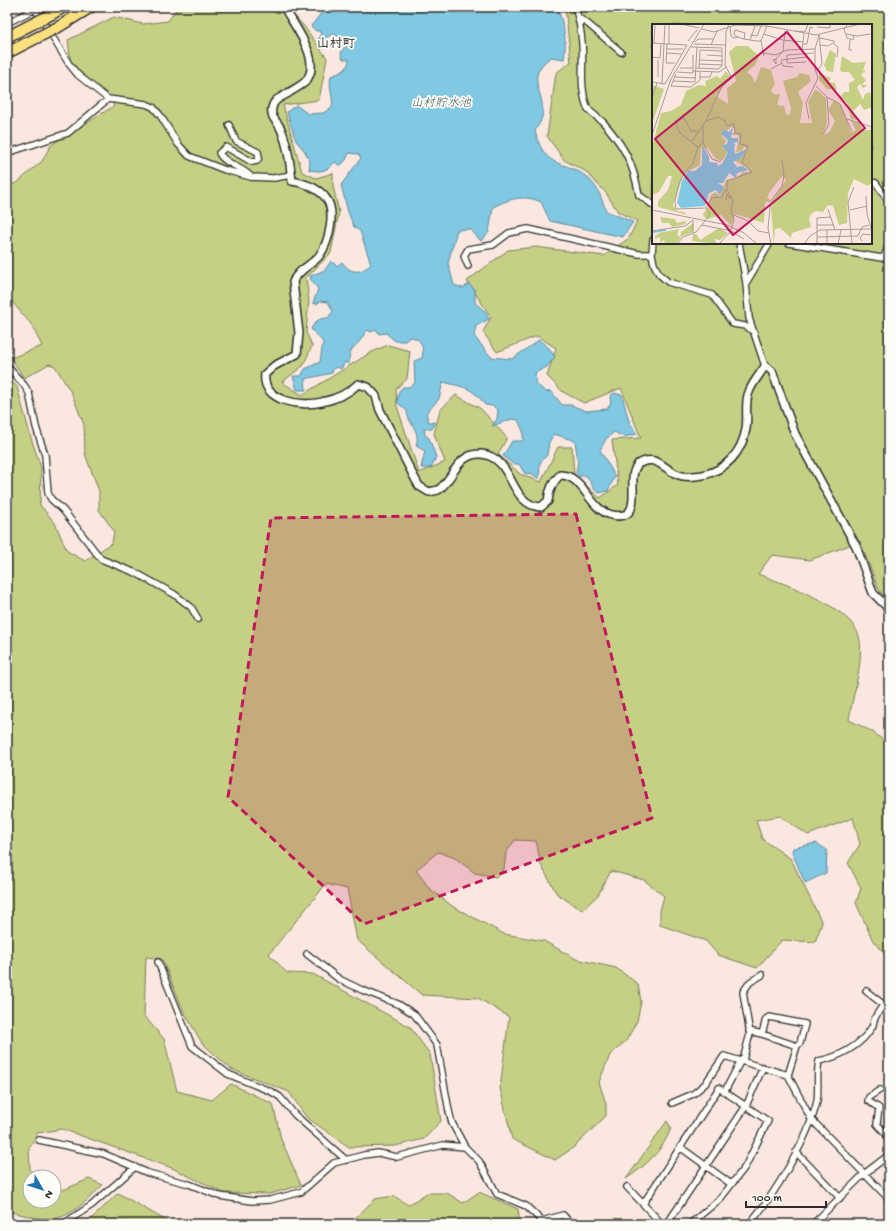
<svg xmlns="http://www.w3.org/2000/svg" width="896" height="1231" viewBox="0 0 896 1231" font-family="'Gochi Hand','Klee One',sans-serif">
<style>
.green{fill:#c5d084;stroke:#787e58;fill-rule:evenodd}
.water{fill:#81c8e2;stroke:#5f8999}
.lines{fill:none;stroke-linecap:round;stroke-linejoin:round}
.minor-casing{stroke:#2b2b2b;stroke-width:8}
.tertiary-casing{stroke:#2b2b2b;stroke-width:10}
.motorway-casing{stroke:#2b2b2b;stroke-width:13}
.minor{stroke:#fdfcf7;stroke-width:5.5}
.tertiary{stroke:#fdfcf7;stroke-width:7}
.motorway{stroke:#fbe080;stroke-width:10}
.motorway-bridge-casing{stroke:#2b2b2b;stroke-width:13;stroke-linecap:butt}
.motorway-bridge{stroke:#fbe080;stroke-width:10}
.marked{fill:#c2185b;fill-opacity:0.2;stroke:#c2185b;stroke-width:3;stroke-dasharray:8 5;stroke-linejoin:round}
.labels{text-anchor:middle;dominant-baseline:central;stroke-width:3.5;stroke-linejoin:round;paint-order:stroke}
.water-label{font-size:12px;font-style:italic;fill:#455a62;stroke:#fdfcf7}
.quarter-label{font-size:13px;font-weight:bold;fill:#2b2b2b;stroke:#fdfcf7}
.inset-river{fill:none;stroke:#81c8e2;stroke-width:2}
.inset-road{fill:none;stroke:#a79c98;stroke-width:1}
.view{fill:#c2185b;fill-opacity:0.15;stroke:#c2185b;stroke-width:2}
.inset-edge{fill:none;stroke:#2b2b2b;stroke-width:2}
</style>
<rect width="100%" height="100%" fill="#fae8e0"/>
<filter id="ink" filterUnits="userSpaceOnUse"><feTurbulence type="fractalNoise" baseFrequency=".025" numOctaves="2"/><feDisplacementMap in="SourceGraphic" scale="8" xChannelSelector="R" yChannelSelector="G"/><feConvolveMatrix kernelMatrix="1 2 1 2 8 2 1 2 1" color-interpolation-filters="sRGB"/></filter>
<g filter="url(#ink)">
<path class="green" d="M178 7H286L303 25 327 58 319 100 283 105 302 172 316 178 333 173V186L339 212 331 253 306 278 309 301 306 332 312 346 303 366 282 382 302 395 370 353 388 345 410 351 407 379 396 389 397 406 419 473 445 462 434 434 440 410 456 395 481 409 507 438 498 454 520 474 541 482 558 447H572L574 475 600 498 618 485 612 440 641 438 621 388 584 403 563 392 547 376 556 348 537 336 497 352 483 332 491 317 467 281 508 250 536 247 604 256 629 238 637 221 618 212 606 193 585 171 564 160 547 136 556 73 571 62 565 7H889V606L878 588 860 541 810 560 772 555 758 574C785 584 850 606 859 636 865 659 852 697 849 720L873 732 889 745V958L873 941 856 903 861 888 848 863 860 844 853 818 808 835 780 816 756 820 762 839 791 859 822 923 815 942 782 940 757 968 718 955 706 941 660 925V911L664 896 644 880 611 871 598 895 582 910 557 894 541 865 536 841 515 840 506 853 504 869 496 877 475 873 455 858 438 852 416 870 429 888 452 906 504 934 544 941 576 959 616 968 638 984 641 1002 637 1021 626 1041 610 1055 599 1082 606 1104V1116L573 1148 555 1160 512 1139 500 1088 509 1017 478 998 422 995 357 940 347 889 326 884 269 954 287 973 313 974 410 1027 430 1054 441 1121 424 1139 395 1146 349 1147 306 1117 289 1092 231 1069 202 1043 184 1012 162 959 146 957 144 1016 164 1039 177 1091 212 1100 231 1084 273 1104 281 1139 301 1185 270 1194 224 1193 172 1168 62 1129 37 1133 29 1149 30 1170 41 1177H30V1201H54V1185L63 1190 89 1179 103 1185C88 1199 69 1221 46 1219 33 1218 20 1214 7 1211V375L17 387 31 438 41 468 40 505 55 523 67 551 85 561 112 543 114 531 99 510V491L85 454 84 425 72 394 55 366 49 364 24 378 11 358 42 346 31 324 7 296V187L18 182 42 161 51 145 114 106 108 96 71 64 68 40 114 17 143 24 168 21ZM653 25H871V243H653Z
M667 1121 671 1128C663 1151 645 1166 626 1179Z
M479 1192 518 1209 520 1224H349L375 1199 394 1196 408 1205 427 1193H447L463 1203Z
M118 1193 172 1224H127L125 1222 86 1224Z"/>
<path class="water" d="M321 7H557C564 25 567 40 564 59L551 57C522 78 547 92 542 117 541 122 537 127 535 131 546 174 566 157 590 180 599 189 602 200 606 211L633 222 623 237 550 221 541 202C524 194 509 199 493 207L489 232 481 241 470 229 457 230 448 263 454 285 463 288 469 284 475 290V303L486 312 489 319 476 326 474 336 491 357 512 359 539 340 549 348 555 357 547 367 535 373 536 384 546 392 551 391 562 405H571L586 411 607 409 611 403 610 397 614 393 622 395 629 421 637 434 624 437 614 432 606 439 600 450 615 476 608 491 599 493 594 489 587 476H579L576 473 578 461 575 441 554 434 549 442 547 455 540 463 539 479 531 473 525 474 519 464H513L503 456 512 441H523V431L518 420 512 419 492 426 497 419 498 410 493 406 485 405C473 387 463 387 443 382L439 399 426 413 429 422H435L432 429H424L425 435 429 438 436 457 431 468H421L425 451 416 446C421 429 408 425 407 411L397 402 399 391 403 387H410L415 383 414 361 422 358C424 348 422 338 410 337L405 341H395L386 333 379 334 377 330 370 332 368 330C364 333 365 334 362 338 354 350 349 346 349 364L345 362 341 369 337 367 333 369 332 373 305 379 306 390H297L293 376H301L305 369 320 362 323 342 311 329C315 321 319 318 328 318L333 311 328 302 320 301 317 304 313 303 318 289 311 280 310 276 325 270 331 261 337 266 342 262C350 274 361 274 371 264L360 231 354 227 348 212 341 185 361 158 358 154 349 153 346 160 340 166 335 162C326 172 321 172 309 170L310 161 304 150 296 141 287 112 296 105 308 114 323 113 332 108C334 97 328 87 331 76 341 72 348 71 349 59H343L342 57 341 52 347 44 345 39 333 34 319 41 318 39 321 36 320 31H316L311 26 323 11Z
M816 843 827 850 826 873 805 883 792 852 793 848Z"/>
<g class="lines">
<g class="minor-casing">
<path id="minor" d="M34 7 69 64 78 75 108 99 146 104 153 107 160 115 178 144 189 156 225 170 251 177 274 178 291 175
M575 7C579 19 581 31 582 43 584 65 579 86 587 107 590 113 598 117 603 122 624 146 633 162 639 195L653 205
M579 18 588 24 621 52
M7 23 35 9 36 7
M229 125 236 141 258 152 259 157 257 161 252 162 226 147 219 153C224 164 243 167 251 177
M7 153 68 133 108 99
M871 182 876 183 889 202
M739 243 746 283 749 318 765 366
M789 243 882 258 885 255 889 244
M652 254 654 264 659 274 668 282 712 295 733 324 745 326 754 332
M468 266 464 256 468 249 493 245 509 233 528 229 639 254H652L653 240
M746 283 770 243
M7 366 24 385 29 393 36 427 45 455 48 493 51 499 63 510 101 559 136 573 174 594 191 607 198 619
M307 954 339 979 362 990 398 1004 414 1014 437 1045 449 1111 452 1123 465 1147 479 1161 497 1194 526 1206 542 1221
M158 962 192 1046 228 1074 272 1092 280 1097 295 1115 346 1160
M866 991 889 1009
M749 1031 762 1034
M743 1060 750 1034 743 992 750 982 762 975
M788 1075 797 1046 762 1034 766 1019 769 1017 805 1024 800 1043 797 1046
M880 1090 869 1097 868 1101 879 1108 877 1124 889 1137
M725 1091 741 1060
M672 1103 693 1094 705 1084 724 1056 788 1075 811 1119 889 1199
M39 1140 104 1154 148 1173 189 1184 219 1196 252 1201 270 1200 301 1192 334 1163 364 1155 378 1153 397 1157 443 1145 465 1147
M680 1147 731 1184
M796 1152 840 1198
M627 1187 662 1224
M643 1204 719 1088 768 1121 745 1167 720 1199 690 1224
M63 1224 92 1205 135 1167
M540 1224 542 1221 563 1215 571 1224
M667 1224 746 1106 763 1067
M749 1224C774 1196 809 1138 817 1101 819 1087 816 1074 819 1061 839 1057 861 1046 872 1027 874 1024 873 1021 875 1018 877 1013 881 1009 883 1005
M813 1224 864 1174 889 1155"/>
</g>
<g class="tertiary-casing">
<path id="tertiary" d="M284 7C294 26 324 62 305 82 301 86 292 90 287 94 280 98 274 99 272 108 270 118 278 122 281 129 288 146 290 163 292 181 303 183 317 187 325 197 337 210 329 243 319 256 312 265 297 270 293 282L299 333 297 354 274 366 265 374C261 402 303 407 322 402 336 399 348 394 358 384L368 387 376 396 380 410 413 475 419 486 429 492C432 491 436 491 438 490 453 481 456 453 481 454 515 457 508 505 541 507L548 501C549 491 552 482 560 475 585 475 588 510 612 515 639 521 632 494 633 478 633 473 635 468 638 464 658 453 663 470 679 475 687 478 695 476 703 475 726 470 742 452 746 429 748 418 745 406 748 395 751 384 759 376 765 366L772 371 795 434 856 546 873 593 886 606 889 613"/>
</g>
<g class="motorway-casing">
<path id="motorway" d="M52 14 64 7
M60 26 91 7"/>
</g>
<use href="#minor" class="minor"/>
<use href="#tertiary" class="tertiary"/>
<use href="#motorway" class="motorway"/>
<g class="motorway-bridge-casing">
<path id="motorway-bridge" d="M7 37 52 14
M7 53 60 26"/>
</g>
<use href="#motorway-bridge" class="motorway-bridge"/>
</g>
</g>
<path class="marked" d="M576 514 652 818 364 924 228 797 271 518Z"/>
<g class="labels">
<g class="water-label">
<text x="441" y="104">山村貯水池</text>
</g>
<g class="quarter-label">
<text x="336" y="44">山村町</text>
</g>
</g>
<g transform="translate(652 24)">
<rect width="220" height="220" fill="#fae8e0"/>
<path d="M84 22H96L107 32 103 41 95 48 100 52 103 59 109 43 119 46 123 60 119 66 121 70H128L125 81 132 82 134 90 138 91 139 84 131 57 145 53 148 49 157 51 159 57 146 68 151 79 148 99H160L156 78 163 66 166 67 174 74 175 99 171 112 178 107 183 97 176 86 182 76 190 83 199 109 204 106 199 97 208 100 211 106H220L219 159 216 162 202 155 196 169 195 199 187 201 181 182 176 181 171 188 164 187 159 190 157 194 159 203 140 209 139 214 128 204 123 205 122 220 119 184 121 176 134 156 130 152 117 169 115 174 119 176 118 179 115 177 113 180 112 199 83 190 79 201 69 191 56 195 52 193 51 190 56 183 59 171 64 168 68 172 74 156 84 154 91 148H97V145L83 137 90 133 95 125 92 123 90 127 84 128 87 114 86 111H79L82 108V104L79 103 75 107 72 105 69 111 74 117 70 124 76 127 70 137 64 135 56 124H49L48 141 32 150 21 181 25 187 32 188 35 191 6 183V177L16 166 20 152H16L7 168 0 171V123L9 89 19 87 29 81 34 67 47 61 54 62 53 57 65 52 68 55 74 47 79 54 64 72 76 80 75 64 84 57 77 28ZM178 26 184 30 181 48 175 47 172 41ZM190 32 201 39 214 38 211 46 214 48 210 49V52L214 56 210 61H216L211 64 208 60 205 63 211 76 213 70 218 68 220 83 212 86 208 80 201 87 205 96 199 95 196 80 188 73 192 68H197V59L203 56 197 48H190L188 46ZM167 49 179 54 177 58 183 59 185 66 175 65 167 56ZM0 61 12 65 1 97H0ZM8 193 23 195 25 199 33 197 34 200 20 203 17 199H10ZM40 200H42L41 208 30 212 24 220H13L12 216 8 219V213L3 215V212L7 209 27 205 25 211 28 213 29 208ZM67 204 76 209 68 216 62 215 65 220 40 217 41 210H44L48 216Z" fill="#c5d084"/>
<path d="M81 103 79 114H86V118L81 119 84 121 82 122 83 130 95 125 89 134 81 138 85 143 90 142 97 146 85 149 84 154 77 149 71 159H66L72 163 68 171 64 166 57 169 53 182 29 184 25 179 30 157 36 147H43L50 141V124H52L57 133V138L65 139 66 142 70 140 76 128 71 124V121L75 120 76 116 69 110 72 105 77 108Z" fill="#81c8e2"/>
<path class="inset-river" d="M1 208 14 206"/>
<path class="inset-road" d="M29 0 47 4M195 1 192 5 195 14 201 16 202 11M78 2 79 12 82 14 86 13M165 3 178 4V0M50 5 62 8 83 1 115 2 164 11 208 0M144 7 153 8 156 0M112 10 130 16 151 18M194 10 205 12 218 10M98 11 105 12 109 2M168 14 182 17V20L186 23 185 33M92 15 93 9 83 6 82 11 86 13 92 15 104 17H109M98 16 103 2M198 16 197 26H200M36 17 45 6M43 18 46 15H61M0 19 35 21M2 19 3 0M15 20 14 39H23M17 20V0M42 20 73 21M150 20H155L158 3 161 4M59 21 65 7M168 21 176 22 181 19M39 23 70 24M15 25H31M150 25 152 10M14 29 29 30M112 29 124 31 135 26 163 25M55 31 70 32M112 32 109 17 115 2M0 33 8 34 9 20M124 35 121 36 124 40V35L131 27 133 7M48 36 71 37M129 36 155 33M129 37 131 42 141 43M154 38 135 39V31L162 29M47 40 70 41M28 44H41M44 44 66 45 70 42V24M47 44 48 26 70 27M119 45 130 39M41 47 67 48 74 43M165 47 170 40 167 11M25 48 41 49V31M24 50 19 62 39 63 48 56V48M6 53V36M23 53 44 54M48 53H58L60 48M21 57 43 58M0 58 13 60 35 21M43 58 45 23M10 59 13 0M164 62 175 73 188 80 200 108M0 74 5 59M157 95 154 79 166 54 163 45V25L167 11M195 95 220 103M51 102V119M46 107H39L32 94 26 97 24 101 28 109 46 123M0 111 19 55 52 0M171 111 177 100 175 73M40 117 54 97 70 62 80 54 73 41 74 8 77 0M220 171V195M214 172 215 190 219 204M74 176 75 170 78 175V172M54 184 24 185 23 177 27 159 33 148 41 139 46 123 51 119 60 135 69 138M176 185 183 206M0 186 75 201 92 209 105 220M198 186 215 182M82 191 96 197 106 207 117 209M50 201 79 207 92 215M165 201H182M175 206V220M0 207 33 202 41 196V209M165 213 206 212 210 203 217 201M210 217 208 214 211 210 220 211M25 220 31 213 44 208 50 201 58 190 54 184 59 174 69 173 75 164V157L100 148 90 138 96 122 88 120 89 110 83 109 82 100 75 102 72 96 66 93 54 97M67 220 78 208 82 196 79 186 81 176 74 165M119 220 116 204 118 184 121 174 130 162 132 152 130 136M152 220 158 212 168 206 220 205M165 220V194L179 193M186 220 189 206M200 220 196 178 202 163"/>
<path class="view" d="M135 8 213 104 81 211 3 115Z"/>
<rect width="220" height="220" class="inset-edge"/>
</g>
<rect width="896" height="1231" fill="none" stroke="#fdfcf7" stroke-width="24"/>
<rect x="12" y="12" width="872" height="1207" fill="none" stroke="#2b2b2b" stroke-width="1.5" filter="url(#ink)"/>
<g transform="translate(42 1189) rotate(129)"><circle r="19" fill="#fdfcf7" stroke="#a9a8a5"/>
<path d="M0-3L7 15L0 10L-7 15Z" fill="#1f6fb2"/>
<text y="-6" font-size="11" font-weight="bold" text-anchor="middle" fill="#2b2b2b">N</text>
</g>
<path d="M746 1201v6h80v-6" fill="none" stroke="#2b2b2b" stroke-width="2"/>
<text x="752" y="1201" font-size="12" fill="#2b2b2b" stroke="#fdfcf7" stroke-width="3" paint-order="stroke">100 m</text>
</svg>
